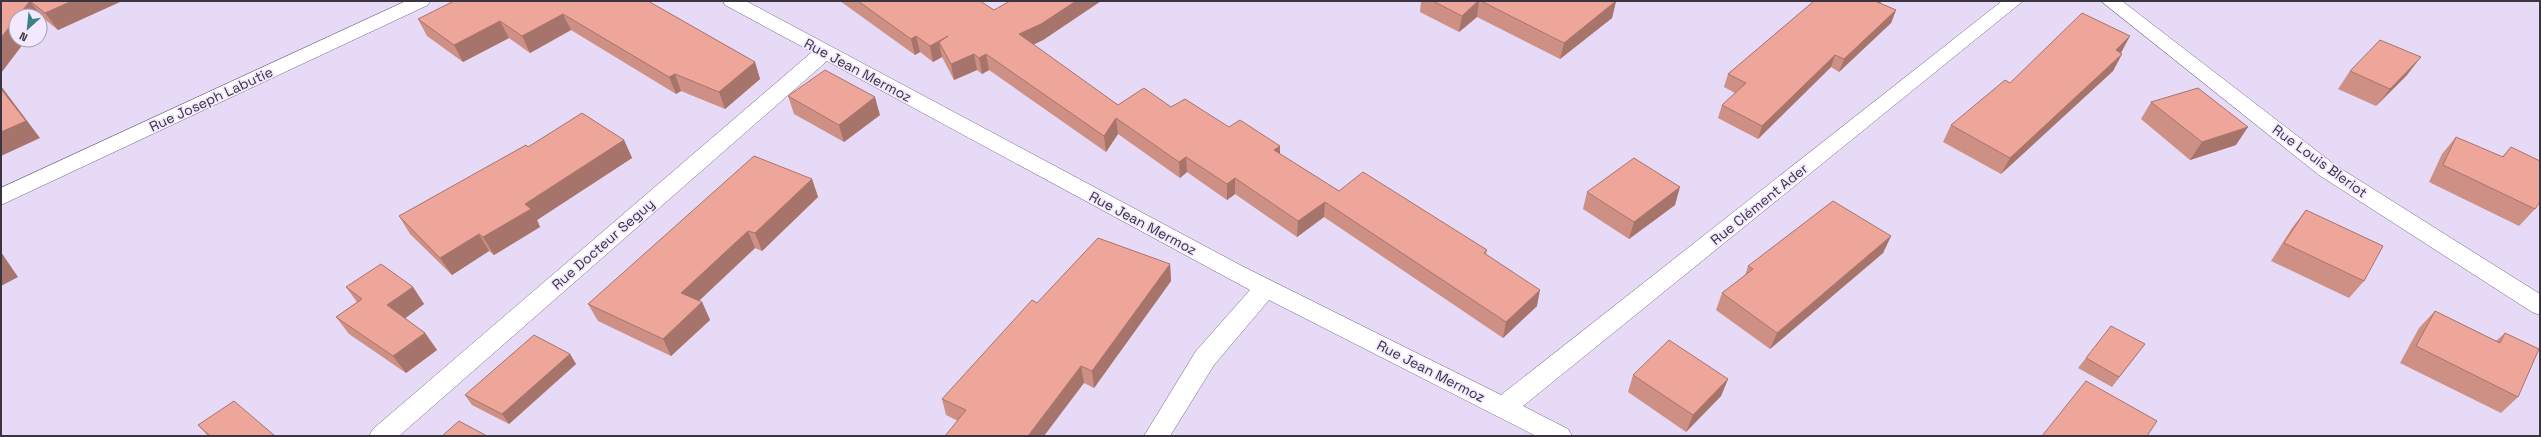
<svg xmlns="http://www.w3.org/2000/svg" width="2541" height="437" viewBox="0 0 2541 437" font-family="'Space Grotesk',sans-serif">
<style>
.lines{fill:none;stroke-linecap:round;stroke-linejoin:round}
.minor-casing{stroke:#736880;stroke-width:1}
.minor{fill:#fff;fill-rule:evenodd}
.wall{fill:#ce8f84}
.shaded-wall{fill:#a7746c}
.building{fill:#efa69a;stroke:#a7746c}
.labels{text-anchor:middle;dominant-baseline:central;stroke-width:3.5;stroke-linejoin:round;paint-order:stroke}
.street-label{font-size:14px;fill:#39343f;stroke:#f2e8ff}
</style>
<rect width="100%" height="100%" fill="#e6daf6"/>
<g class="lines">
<g class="minor-casing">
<path id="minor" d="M406 1H430L428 5 1 205V188Z
M723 1H746L1242 266 1501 395 2002 1H2023L1523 406 1568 429 1572 436H1536L1269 300 1214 365 1170 436H1144L1196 351 1250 290 827 61 399 436H369L373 429 812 52 725 5Z
M2101 1H2122L2335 165 2540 294V315L2532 312 2319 175Z"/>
</g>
<use href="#minor" class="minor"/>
</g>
<path class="wall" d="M1 1H122L58 30 43 18 40 21V16L16 40H26L1 73Z
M472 1H648L755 62 760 79 725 109 681 91 676 94 571 30 530 53 509 38 463 62 427 36 418 19Z
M840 1H980L994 10 1010 1H1101L1043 40 1033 45 1118 105 1171 107 1229 127 1280 146V154L1339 191 1487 250 1486 255 1537 306 1503 338 1324 217 1297 237 1235 194 1227 200 1187 172 1180 178 1118 134 1106 152 989 70 982 74 977 70 954 80 942 57 933 62 920 52 915 55Z
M1421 1H1616L1612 18 1560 59 1477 17 1459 32 1420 12Z
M1814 1H1882L1880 3 1896 10 1891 23 1839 72 1831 67 1758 139 1718 118 1722 105 1735 93 1724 87 1728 74Z
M2121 53 2122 54 2113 71 2001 174 1943 142 1951 125 2010 83Z
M2350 71 2407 75 2376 106 2338 89Z
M788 96 880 115 844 142 794 114Z
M2151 102 2236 145 2190 160 2141 119Z
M2456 137 2502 157 2511 147 2535 209 2519 226 2429 182 2442 154Z
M624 140 632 158 537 220 540 227 494 255 489 251 452 275 410 234 399 216 528 147Z
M812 179 818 197 762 251 755 248 699 301 702 302 710 320 671 356 598 321 588 304Z
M1587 192 1675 205 1629 239 1583 209Z
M2306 210 2364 281 2349 298 2271 261 2292 228Z
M1891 236 1883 253 1770 349 1716 310 1722 293 1745 276 1748 266Z
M1170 264 1171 281 1094 388 1084 383 958 421 946 415 942 399 1037 303Z
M346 287H413L424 304 405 318 425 333 437 350 406 373 349 334 336 317 357 302Z
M2435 311 2496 341 2505 333 2518 397 2501 413 2400 363 2419 328Z
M2145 344 2112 387 2078 368 2086 358Z
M570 354 576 364 509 424 472 405 465 395Z
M1633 375 1728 379 1721 396 1686 432 1628 392Z
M198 425 275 436H208Z"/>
<path class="shaded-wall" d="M30 1 43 18 40 21V16H18Z
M72 1H122L58 30 45 13Z
M1076 1H1101L1043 40 1021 50 1019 34Z
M1478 1H1479L1477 17 1459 32 1462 16Z
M1616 1 1612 18 1560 59 1564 43Z
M1875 1H1882L1870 14Z
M1896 10 1891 23 1839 72 1844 59Z
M563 14 571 30 530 53 522 36Z
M16 18V40H26L1 73V38Z
M500 21 509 38 463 62 454 45Z
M916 36 920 52 915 55 911 39Z
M948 36 939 42 942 57 933 62 930 46Z
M2130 36 2121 53 2106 67 2116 50Z
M974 54 977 70 954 80 951 64Z
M986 54 989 70 982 74 979 58Z
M2122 54 2113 71 2001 174 2010 158Z
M1835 55 1831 67 1758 139 1762 126Z
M2421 57 2407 75 2376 106 2390 89Z
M755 62 760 79 725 109 719 92Z
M675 74 681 91 676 94 669 77Z
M1 86 40 138 1 156Z
M875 97 880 115 844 142 839 125Z
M1116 118 1118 134 1106 152 1104 136Z
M2248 127 2236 145 2190 160 2202 142Z
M624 140 632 158 537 220 540 227 494 255 483 237 525 204Z
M1280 146V162L1274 150Z
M1186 157 1187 172 1180 178 1179 162Z
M1235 178V194L1227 200V184Z
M812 179 818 197 762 251 755 233Z
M1680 187 1675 205 1629 239 1634 222Z
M1325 202 1324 217 1297 237 1298 221Z
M748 231 755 248 689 310 681 293Z
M479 234 489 251 452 275 440 258Z
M1891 236 1883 253 1770 349 1777 333Z
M1 252 18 277 1 286Z
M1170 264 1171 281 1094 388 1092 371Z
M413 287 424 304 399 323 387 305Z
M1540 290 1537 306 1503 338 1506 322Z
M702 302 710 320 671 356 663 339Z
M425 333 437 350 406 373 393 356Z
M570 354 576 364 509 424 502 414Z
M1081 366 1084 383 1044 436H1028Z
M1728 379 1721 396 1686 432 1693 415Z"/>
<path class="building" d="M1 1H72L45 13 30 1 18 16H16V18L1 38Z
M454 1H648L755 62 719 92 675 74 669 77 563 14 522 36 500 21 454 45 418 19Z
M858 1H980L994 10 1010 1H1076L1041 24 1019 34 1118 105 1144 88 1171 107 1185 99 1229 127 1240 120 1280 146 1274 150 1339 191 1363 172 1487 250 1484 253 1540 290 1506 322 1325 202 1298 221 1235 178 1227 184 1186 157 1179 162 1116 118 1104 136 986 54 979 58 974 54 951 64 939 42 948 36 930 46 916 36 911 39Z
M1433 1H1478L1462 16Z
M1481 1H1616L1564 43Z
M1814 1H1875L1896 10 1844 59 1835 55 1762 126 1722 105 1746 83 1728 74Z
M2082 13 2130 36 2116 50 2122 54 2010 158 1951 125 2005 80 2010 83Z
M2380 40 2421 57 2390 89 2350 71Z
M825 70 875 97 839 125 788 96Z
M2198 88 2248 127 2202 142 2151 102Z
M1 89 26 121 1 132Z
M582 113 624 140 525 204 531 209 483 237 479 234 440 258 399 216 526 145 528 147Z
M2456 137 2503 157 2511 147 2540 161V202L2535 209 2443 165Z
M754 156 812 179 755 233 748 231 681 293 702 302 663 339 588 304Z
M1634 158 1680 187 1634 222 1587 192Z
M1833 201 1891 236 1777 333 1722 293 1753 269 1748 266Z
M2306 210 2383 246 2364 281 2284 243Z
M1098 238 1170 264 1092 371 1081 366 1028 436H945L966 410 942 399 1032 300 1037 303Z
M381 264 413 287 387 305 425 333 393 356 336 317 362 299 346 287Z
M2435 311 2500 343 2505 333 2539 349 2518 397 2416 346Z
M2111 326 2145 344 2119 377 2086 358Z
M534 335 570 354 502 414 465 395Z
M1669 340 1728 379 1693 415 1633 375Z
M2086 381 2157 421 2147 436H2042Z
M234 401 275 436H210L198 425Z
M459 421 487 436H442Z"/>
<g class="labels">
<g class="street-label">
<text transform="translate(858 70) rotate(28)">Rue Jean Mermoz</text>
<text transform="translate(211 99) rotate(-25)">Rue Joseph Labutie</text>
<text transform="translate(2320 161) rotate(36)">Rue Louis Bleriot</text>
<text transform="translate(1759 204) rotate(-39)">Rue Clément Ader</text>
<text transform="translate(1143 223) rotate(28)">Rue Jean Mermoz</text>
<text transform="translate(603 244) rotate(-41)">Rue Docteur Seguy</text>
<text transform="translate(1431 371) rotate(27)">Rue Jean Mermoz</text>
</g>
</g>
<rect width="2541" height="437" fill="none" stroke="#39343f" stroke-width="4"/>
<g transform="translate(28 28) rotate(207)"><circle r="19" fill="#f2e8ff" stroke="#a8a0b2"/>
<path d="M0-3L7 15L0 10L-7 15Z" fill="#3a8283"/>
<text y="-6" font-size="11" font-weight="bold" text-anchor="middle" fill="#39343f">N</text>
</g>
</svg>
